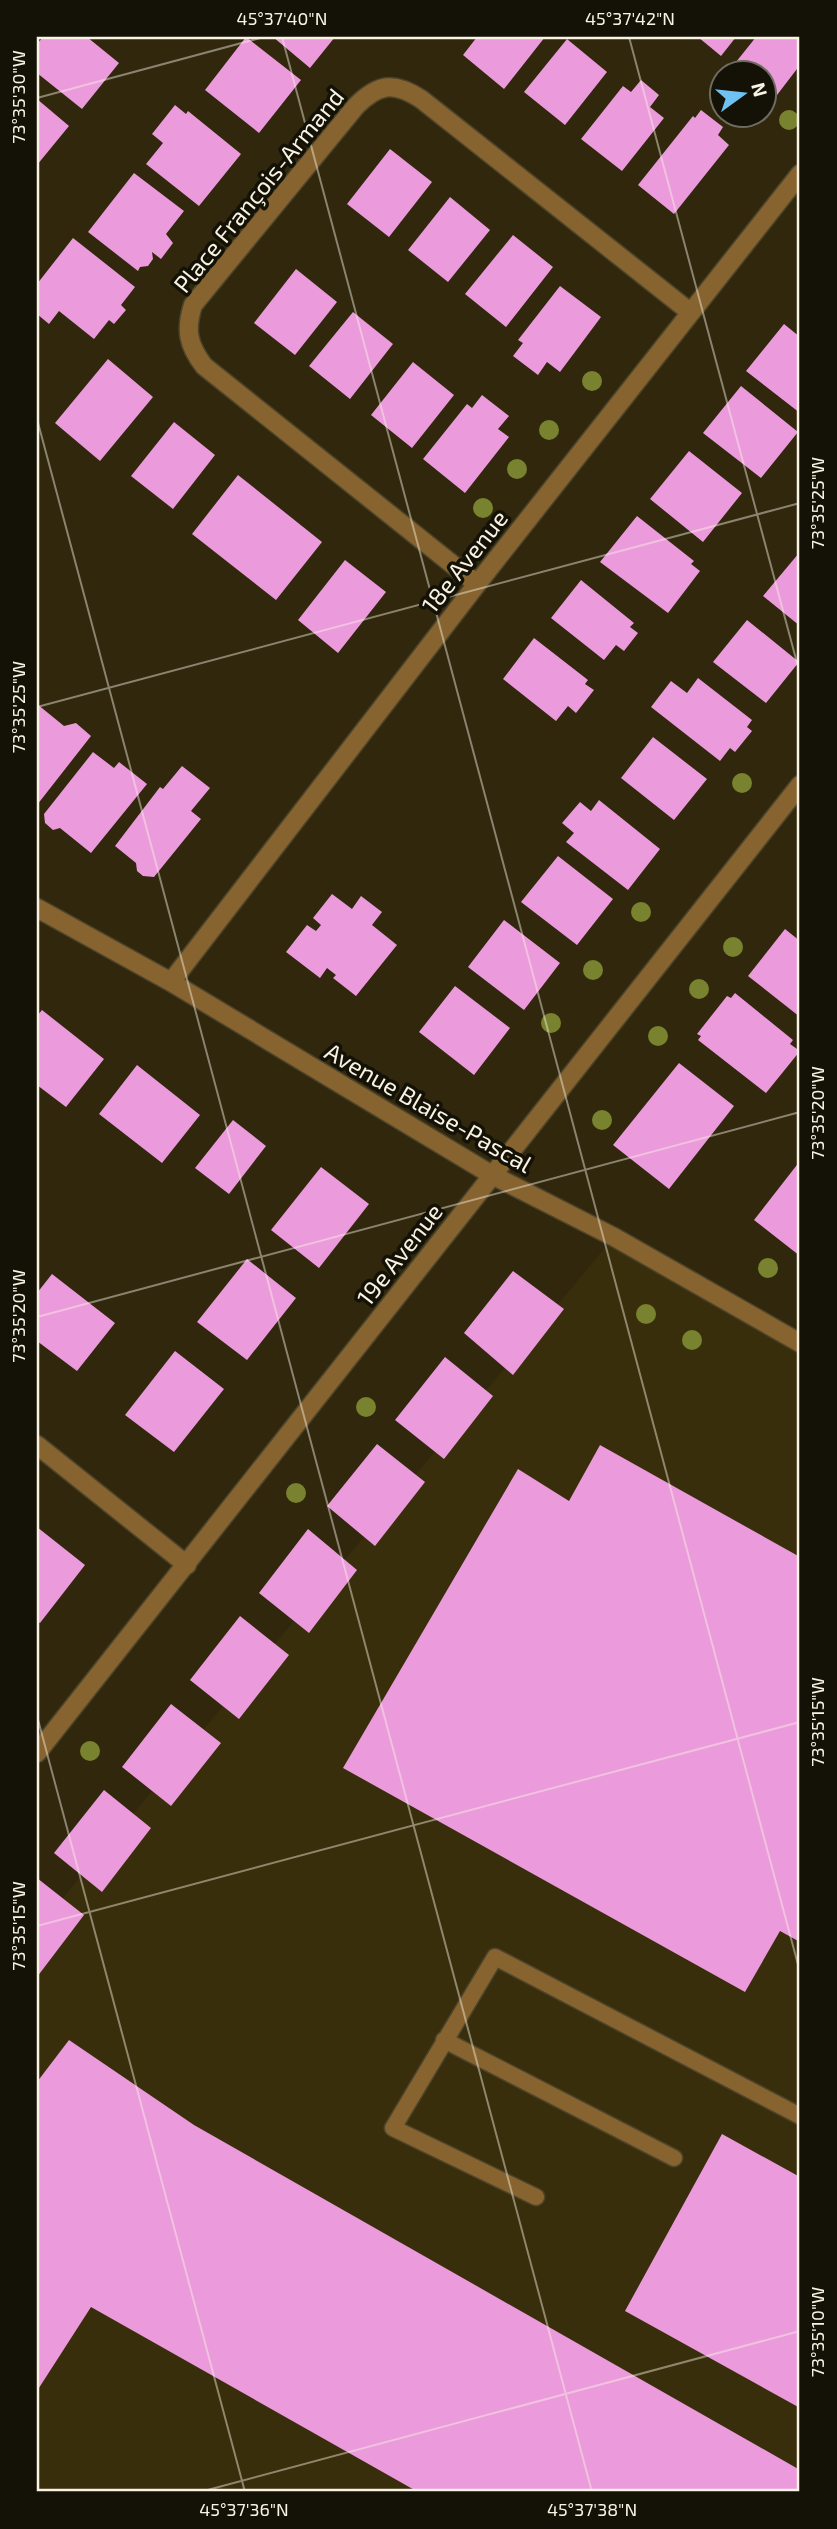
<svg xmlns="http://www.w3.org/2000/svg" width="837" height="2529" viewBox="0 0 837 2529" font-family="'Exo 2',sans-serif">
<style>
.built{fill:#392e0b}
.building{fill:#eb9adb}
.lines{fill:none;stroke-linecap:round;stroke-linejoin:round}
.lane-casing{stroke:#4c442b;stroke-width:19}
.street-casing{stroke:#4c442b;stroke-width:21}
.lane{stroke:#87632f;stroke-width:16}
.street{stroke:#87632f;stroke-width:18}
.tree{fill:#79822f}
.ticks{fill:none;stroke:#f9f3e4;stroke-width:2;stroke-opacity:0.45}
.labels{text-anchor:middle;dominant-baseline:central;stroke-width:7;stroke-linejoin:round;paint-order:stroke}
.street-label{font-size:24px;fill:#f9f3e4;stroke:#141106}
.neatline{fill:none;stroke:#f9f3e4;stroke-width:2.5}
.ticks-label{font-size:18px;text-anchor:middle;fill:#f9f3e4}
</style>
<rect width="100%" height="100%" fill="#30270d"/>
<path class="built" d="M614 1237 800 1343V2492H37V1929Z"/>
<path class="building" d="M43 37H87L119 63 82 109 37 73V44Z
M246 37 301 80 259 133 205 90Z
M273 37H335L310 68Z
M477 37H545L504 89 463 55Z
M698 37H736L721 56Z
M756 37H800V65L764 112V74H740L732 67Z
M567 39 607 72 565 125 524 92Z
M641 80 659 95 650 107 664 118 622 171 581 139 623 86 631 92Z
M37 99 69 126 37 165Z
M175 105 186 114 188 111 241 154 199 206 146 164 163 143 152 134Z
M701 110 723 127 718 135 729 145 674 214 638 185 693 116 695 118Z
M390 149 432 182 389 237 347 204Z
M134 173 184 211 166 234 173 243 161 259 152 252 153 259 148 266 140 267 138 271 88 232Z
M450 197 490 230 448 282 408 250Z
M513 235 553 267 506 327 465 294Z
M73 238 135 287 121 305 126 310 114 324 109 320 94 339 59 311 49 324 37 314V284Z
M296 269 337 302 295 355 254 323Z
M560 286 601 317 560 372 547 362 538 375 513 356 523 343 518 340Z
M353 312 393 344 350 399 309 366Z
M784 324 800 337V413L746 371Z
M108 359 153 397 100 461 55 423Z
M413 362 454 395 412 448 371 415Z
M741 386 798 432 761 478 703 433Z
M482 395 509 416 498 429 509 437 465 493 423 459 467 404 472 408Z
M174 422 215 455 173 509 131 476Z
M689 451 742 493 703 542 650 499Z
M238 475 322 542 276 600 192 534Z
M637 516 694 561 691 564 700 571 668 613 600 562Z
M799 553 800 555V626L763 596Z
M345 560 386 592 338 653 298 620Z
M581 580 634 623 630 627 638 633 624 651 616 645 604 660 551 618Z
M747 620 799 662 766 703 713 662Z
M534 638 588 680 585 684 594 690 576 713 568 706 556 721 503 679Z
M698 678 752 720 747 727 752 731 735 752 730 748 720 761 651 707 671 681 687 693Z
M37 704 64 726 76 723 91 736 37 805Z
M653 737 707 779 674 820 621 778Z
M93 752 114 768 119 762 147 784 91 853 60 828 53 830 45 823 44 814Z
M182 766 210 788 191 811 201 819 154 877 143 876 137 871 136 863 115 846 160 787 163 789Z
M599 800 660 849 628 890 566 842 574 833 562 823 580 802 591 811Z
M558 856 613 899 577 945 521 902Z
M332 894 352 909 361 896 382 912 372 925 397 945 356 996 333 978 336 975 327 968 320 978 286 952 307 925 316 931 321 925 313 918Z
M504 920 560 963 524 1010 468 967Z
M785 929 800 941V1017L748 976Z
M455 986 510 1028 474 1075 419 1032Z
M735 993 793 1040 790 1044 800 1051 766 1093 698 1040 701 1036 697 1034 727 996 731 998Z
M42 1010 104 1059 66 1107 37 1085V1016Z
M679 1063 734 1106 669 1189 613 1145Z
M137 1065 200 1115 162 1163 99 1114Z
M233 1120 266 1146 229 1194 195 1168Z
M800 1161V1256L754 1220Z
M321 1167 369 1204 319 1268 271 1230Z
M247 1259 296 1298 247 1360 197 1322Z
M513 1271 564 1309 513 1375 464 1333Z
M52 1274 115 1323 77 1371 37 1341V1293Z
M175 1351 224 1389 174 1452 125 1415Z
M445 1357 493 1396 444 1459 395 1420Z
M377 1444 425 1482 375 1546 327 1506Z
M600 1445 800 1557V1942L780 1931 745 1992 343 1768 518 1469 569 1501Z
M37 1527 85 1565 40 1623 37 1621Z
M308 1529 357 1570 309 1633 259 1593Z
M240 1616 289 1655 239 1719 190 1680Z
M171 1704 221 1743 171 1806 122 1767Z
M104 1790 151 1828 102 1892 54 1853Z
M37 1878 84 1915 37 1977Z
M69 2040 194 2125 800 2470V2492H418L91 2307 37 2391V2082Z
M722 2134 800 2177V2408L625 2311Z"/>
<g class="lines">
<g class="lane-casing">
<path id="lane" d="M444 2040 674 2158
M536 2197 393 2128 495 1957 800 2116"/>
</g>
<g class="street-casing">
<path id="street" d="M477 584 204 366C188 345 185 330 193 305L356 106C378 84 393 81 421 99L690 312
M37 908 171 982 492 1175 614 1237 800 1343
M171 982 477 584 800 174
M37 1445 187 1565
M37 1753 800 785"/>
</g>
<use href="#lane" class="lane"/>
<use href="#street" class="street"/>
</g>
<g class="tree">
<circle cx="789" cy="120" r="10"/>
<circle cx="592" cy="381" r="10"/>
<circle cx="549" cy="430" r="10"/>
<circle cx="517" cy="469" r="10"/>
<circle cx="483" cy="508" r="10"/>
<circle cx="742" cy="783" r="10"/>
<circle cx="641" cy="912" r="10"/>
<circle cx="733" cy="947" r="10"/>
<circle cx="593" cy="970" r="10"/>
<circle cx="699" cy="989" r="10"/>
<circle cx="551" cy="1023" r="10"/>
<circle cx="658" cy="1036" r="10"/>
<circle cx="602" cy="1120" r="10"/>
<circle cx="768" cy="1268" r="10"/>
<circle cx="646" cy="1314" r="10"/>
<circle cx="692" cy="1340" r="10"/>
<circle cx="366" cy="1407" r="10"/>
<circle cx="296" cy="1493" r="10"/>
<circle cx="90" cy="1751" r="10"/>
</g>
<path class="ticks" d="M282 37 800 1972M629 37 800 674M37 98 264 37M37 419 592 2492M37 707 800 503M37 1317 800 1112M37 1716 245 2492M37 1926 800 1722M200 2492 800 2331"/>
<g class="labels">
<g class="street-label">
<text transform="translate(258 190) rotate(-51)">Place François-Armand</text>
<text transform="translate(464 561) rotate(-52)">18e Avenue</text>
<text transform="translate(429 1107) rotate(30)">Avenue Blaise-Pascal</text>
<text transform="translate(399 1254) rotate(-52)">19e Avenue</text>
</g>
</g>
<rect width="837" height="2529" fill="none" stroke="#141106" stroke-width="77"/>
<g transform="translate(743 94) rotate(75)"><circle r="33" fill="#141106" stroke="#706b5f" stroke-width="2"/>
<path d="M0-5L12 26L0 18L-12 26Z" fill="#6ec2f3"/>
<text y="-10" font-size="19" font-weight="bold" text-anchor="middle" fill="#f9f3e4">N</text>
</g>
<rect x="38" y="38" width="760" height="2452" class="neatline"/>
<g class="ticks-label">
<text x="282" y="25">45°37'40"N</text>
<text x="630" y="25">45°37'42"N</text>
<text transform="translate(19 97) rotate(-90)" y="6">73°35'30"W</text>
<text transform="translate(818 503) rotate(-90)" y="6">73°35'25"W</text>
<text transform="translate(19 707) rotate(-90)" y="6">73°35'25"W</text>
<text transform="translate(818 1113) rotate(-90)" y="6">73°35'20"W</text>
<text transform="translate(19 1316) rotate(-90)" y="6">73°35'20"W</text>
<text transform="translate(818 1722) rotate(-90)" y="6">73°35'15"W</text>
<text transform="translate(19 1926) rotate(-90)" y="6">73°35'15"W</text>
<text transform="translate(818 2332) rotate(-90)" y="6">73°35'10"W</text>
<text x="244" y="2516">45°37'36"N</text>
<text x="592" y="2516">45°37'38"N</text>
</g>
</svg>
